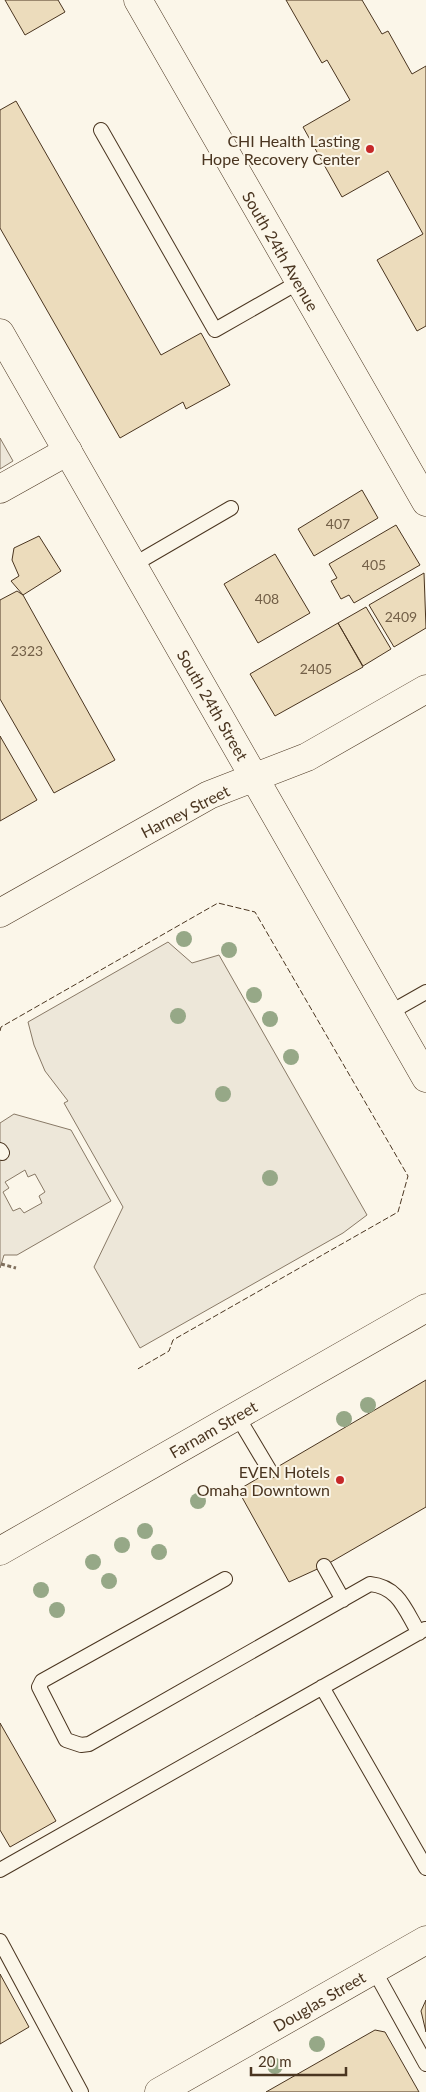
<svg xmlns="http://www.w3.org/2000/svg" width="426" height="2092" viewBox="0 0 426 2092" font-family="Lato,sans-serif">
<style>
.parking{fill:#ede7d9;stroke:#887966;fill-rule:evenodd}
.building{fill:#ecdcbc;stroke:#4a3520}
.lines{fill:none;stroke-linecap:round;stroke-linejoin:round}
.service-casing{stroke:#4a3520;stroke-width:16}
.minor-casing{stroke:#4a3520;stroke-width:29}
.secondary-casing{stroke:#4a3520;stroke-width:29}
.trunk-casing{stroke:#4a3520;stroke-width:29}
.path{stroke:#7f6f5c;stroke-width:3;stroke-dasharray:4 2.5;stroke-linecap:butt}
.service{stroke:#fbf6e9;stroke-width:14}
.minor{stroke:#fbf6e9;stroke-width:28}
.secondary{stroke:#fbf6e9;stroke-width:28}
.trunk{stroke:#fbf6e9;stroke-width:28}
.fence{stroke:#4a3520;stroke-width:1;stroke-dasharray:6 2.5;stroke-linecap:butt}
.tree{fill:#96a887}
.poi-dot{fill:#c62828;stroke:#fbf6e9;stroke-width:2}
.labels{text-anchor:middle;dominant-baseline:central;stroke-width:4;stroke-linejoin:round;paint-order:stroke}
.number-label{font-size:14px;fill:#725f47}
.poi-label{font-size:16px;fill:#4a3520;stroke:#fbf6e9;text-anchor:end}
.street-label{font-size:16px;fill:#4a3520;stroke:#fbf6e9}
</style>
<rect width="100%" height="100%" fill="#fbf6e9"/>
<path class="parking" d="M0 438 13 461 0 469Z
M168 942 192 963 219 955 367 1215 343 1233 140 1348 94 1267 123 1207 64 1103 68 1101 45 1071 34 1045 28 1022Z
M14 1114 71 1130 111 1201 17 1255H4L0 1268V1123ZM25 1170 28 1177 35 1174 45 1192 39 1196 42 1203 24 1213 20 1208 13 1211 3 1192 9 1188 5 1182Z"/>
<path class="building" d="M5 0H58L65 12 25 35Z
M286 0H362L382 34 388 31 412 74 426 66V326L417 331 377 260 423 234 388 171 342 197 303 127 350 100 327 60 322 63Z
M16 101 161 355 201 333 230 385 186 409 183 402 120 438 0 228V110Z
M362 490 378 518 314 556 298 529Z
M396 525 420 565 354 603 349 595 341 599 331 581 337 578 329 564Z
M39 536 61 571 23 595 11 581 19 576 12 560 14 548Z
M275 554 310 613 258 643 224 584Z
M424 573 426 628 394 647 369 605Z
M17 591 23 595 115 760 54 793 0 699V600Z
M366 607 391 649 363 666 338 623Z
M338 623 363 667 275 716 250 674Z
M0 736 37 800 0 821Z
M426 1380V1507L324 1566 289 1582 238 1490Z
M0 1723 56 1821 10 1847 0 1830Z
M0 1974 29 2027 0 2044Z
M426 2000V2032L421 2011Z
M375 2030 385 2032 419 2092H266Z"/>
<g class="lines">
<g class="service-casing">
<path id="service" d="M101 130 215 330 299 282
M133 565 231 508
M389 1013 426 992
M0 1150 2 1153
M236 1414 270 1471
M324 1566 343 1600
M225 1579 42 1681 39 1687 66 1740 81 1745 89 1744 370 1584C399 1587 405 1610 419 1633
M322 1687 426 1868
M0 1870 425 1629
M0 1941 81 2092
M374 1970 426 2064"/>
</g>
<g class="minor-casing">
<path id="minor" d="M0 489 68 451"/>
</g>
<g class="secondary-casing">
<path id="secondary" d="M138 0 426 502
M0 333 426 1078
M0 913 209 795 307 757 426 689
M0 1551 426 1308"/>
</g>
<g class="trunk-casing">
<path id="trunk" d="M159 2092 426 1940"/>
</g>
<path class="path" d="M1 1264 16 1268"/>
<use href="#service" class="service"/>
<use href="#minor" class="minor"/>
<use href="#secondary" class="secondary"/>
<use href="#trunk" class="trunk"/>
<path class="fence" d="M0 1031 1 1027 218 903 255 912 408 1176 398 1212 173 1340 169 1351 136 1370"/>
</g>
<g class="tree">
<circle cx="184" cy="939" r="8"/>
<circle cx="229" cy="950" r="8"/>
<circle cx="254" cy="995" r="8"/>
<circle cx="178" cy="1016" r="8"/>
<circle cx="270" cy="1019" r="8"/>
<circle cx="291" cy="1057" r="8"/>
<circle cx="223" cy="1094" r="8"/>
<circle cx="270" cy="1178" r="8"/>
<circle cx="368" cy="1405" r="8"/>
<circle cx="344" cy="1419" r="8"/>
<circle cx="198" cy="1501" r="8"/>
<circle cx="145" cy="1531" r="8"/>
<circle cx="122" cy="1545" r="8"/>
<circle cx="159" cy="1552" r="8"/>
<circle cx="93" cy="1562" r="8"/>
<circle cx="109" cy="1581" r="8"/>
<circle cx="41" cy="1590" r="8"/>
<circle cx="57" cy="1610" r="8"/>
<circle cx="317" cy="2044" r="8"/>
<circle cx="275" cy="2066" r="8"/>
</g>
<g class="poi-dot">
<circle cx="370" cy="149" r="5"/>
<circle cx="340" cy="1480" r="5"/>
</g>
<g class="labels">
<g class="number-label">
<text x="338" y="523">407</text>
<text x="374" y="564">405</text>
<text x="267" y="598">408</text>
<text x="401" y="616">2409</text>
<text x="27" y="650">2323</text>
<text x="316" y="668">2405</text>
</g>
<g class="poi-label">
<text x="360" y="140">CHI Health Lasting<tspan x="360" dy="18">Hope Recovery Center</tspan></text>
<text x="330" y="1471">EVEN Hotels<tspan x="330" dy="18">Omaha Downtown</tspan></text>
</g>
<g class="street-label">
<text transform="translate(281 251) rotate(60)">South 24th Avenue</text>
<text transform="translate(213 705) rotate(60)">South 24th Street</text>
<text transform="translate(185 811) rotate(-27)">Harney Street</text>
<text transform="translate(213 1429) rotate(-30)">Farnam Street</text>
<text transform="translate(319 2001) rotate(-30)">Douglas Street</text>
</g>
</g>
<path d="M251 2067v8h95v-8" fill="none" stroke="#4a3520" stroke-width="2.5"/>
<text x="258" y="2067" font-size="15" fill="#4a3520" stroke="#fbf6e9" stroke-width="4" paint-order="stroke">20 m</text>
</svg>
